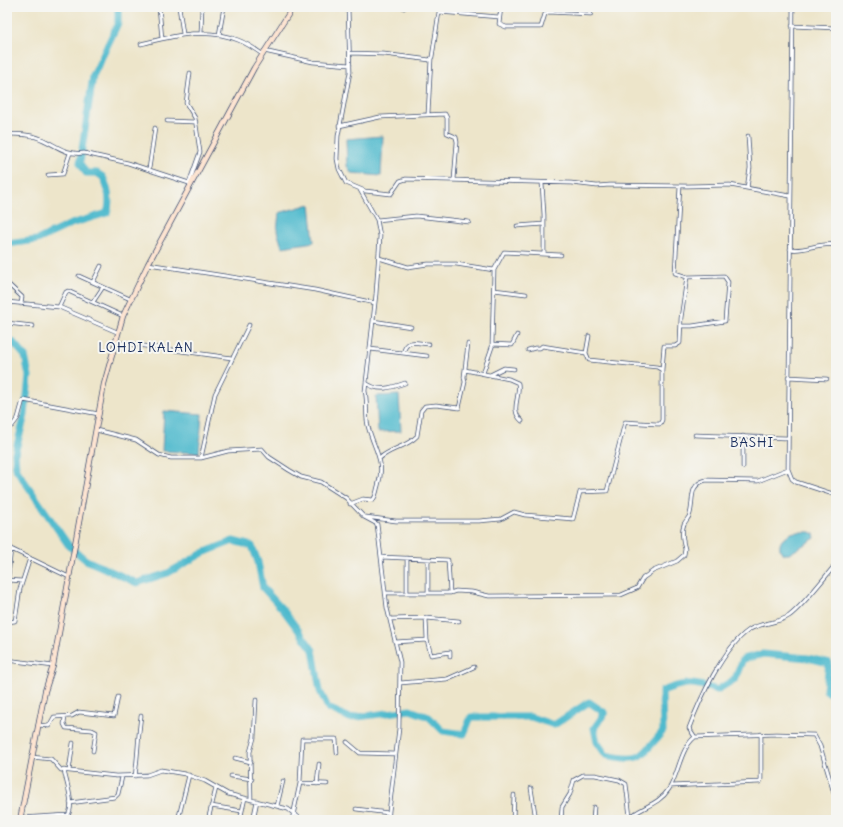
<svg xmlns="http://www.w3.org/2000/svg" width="843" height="827" viewBox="0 0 843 827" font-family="Delius,sans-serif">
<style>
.water{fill:#50bacd;stroke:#367496}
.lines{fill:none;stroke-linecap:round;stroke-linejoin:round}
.river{stroke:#50bacd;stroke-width:7}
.street-casing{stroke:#3a4a6e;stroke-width:4.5}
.secondary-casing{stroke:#3a4a6e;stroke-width:6}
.street{stroke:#fff;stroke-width:3}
.secondary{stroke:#fde4d1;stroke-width:4.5}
.labels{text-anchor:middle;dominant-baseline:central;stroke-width:4;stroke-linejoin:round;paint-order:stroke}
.quarter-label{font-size:13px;letter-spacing:1px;fill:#1b2f5e;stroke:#f6f6f2}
</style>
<rect width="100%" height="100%" fill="#f6f6f2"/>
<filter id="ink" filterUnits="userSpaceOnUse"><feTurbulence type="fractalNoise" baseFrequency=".025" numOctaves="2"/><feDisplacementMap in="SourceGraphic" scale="8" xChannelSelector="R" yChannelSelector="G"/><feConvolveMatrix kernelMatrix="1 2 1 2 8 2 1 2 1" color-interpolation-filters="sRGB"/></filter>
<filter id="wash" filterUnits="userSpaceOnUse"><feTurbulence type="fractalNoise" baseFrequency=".012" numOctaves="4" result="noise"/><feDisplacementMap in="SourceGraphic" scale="16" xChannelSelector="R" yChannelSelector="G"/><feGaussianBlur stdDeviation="0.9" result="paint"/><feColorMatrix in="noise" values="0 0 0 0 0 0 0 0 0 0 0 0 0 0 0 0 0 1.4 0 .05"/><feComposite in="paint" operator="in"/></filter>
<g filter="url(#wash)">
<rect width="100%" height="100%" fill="#ede5ca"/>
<path class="water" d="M383 136 381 176 351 173 347 166 346 139Z
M310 204 314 242 282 247 277 231 279 213Z
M399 395 401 431 378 432 376 396Z
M164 411 202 414 199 453 162 451Z
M795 532H811L814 534 815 538 789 554H783C774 544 786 534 795 532Z"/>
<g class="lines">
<path class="river" d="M7 244 37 240 71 224 107 213C111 201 108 188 103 177L97 173H86L80 163 93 76 118 23V7
M7 341 13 342 25 356 29 376 25 415 15 453 16 469 69 546 86 560 137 583 168 573 203 553 233 541 252 546 258 562 263 588 284 611 313 650 320 691 328 708 350 718 410 710 429 717 443 731 464 734 471 717H531L554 725 589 702 605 713 594 728 597 742 606 755C642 763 640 758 663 731L662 691C688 681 692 682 717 690L735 679 743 659 763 654 808 658 829 663 826 690 836 698"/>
</g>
</g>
<g filter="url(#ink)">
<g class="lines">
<g class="street-casing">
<path id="street" d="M159 7 162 39
M179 7 183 34
M348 7 350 72 338 136 337 159 339 169 346 183 365 191 391 194 400 181 406 179 571 183 597 186 610 185 687 186 730 185 790 196
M501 7 499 24 506 27H541L545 14 548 12 591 14
M793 7 788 469 792 479 796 482 836 495
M404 8 405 7
M792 26 836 28
M201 33 202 7
M219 35 224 7
M141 44C174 36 205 27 238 40 246 43 255 49 262 54
M264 51 313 62 350 65
M350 53 384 54 430 60 432 57 439 12 499 17
M428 114 431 59
M167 121 196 122
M7 125 8 134
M339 126 380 117 445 114 447 118V133L456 137 457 142 454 180
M7 134C16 134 27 134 36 137 53 142 64 156 84 153L128 163 189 183 190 187
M149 169 155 128
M48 175 63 174 70 153
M189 183 200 152 195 118 186 103 190 73
M542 183 544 215V254
M680 186 675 273 687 277 724 276 728 282 725 321 692 326H681
M747 188 750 168 748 136
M377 220 416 216 469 222
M517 226 544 224
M790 249C805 252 818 242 836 245
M379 258 408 267 428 264H456L494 270 492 345
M148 264 315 290 375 303
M494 270 504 252 561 255
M79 276 130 299
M93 282 101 266
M7 283 22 297 21 304
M494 290 526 294
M7 302 59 307 117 332
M93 302 103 287
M59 307 66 292 68 291 123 316
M373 321 411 327
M7 323 33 326
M115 342 232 358
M370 349 427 356
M528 350 535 348H540L542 346 586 353
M403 353C407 338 416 343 429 344
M465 370 509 379 518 383C521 397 509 410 522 421
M662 370 664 346H675L680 343 681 318 687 277
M483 373 493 344 512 345 517 335
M490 375 504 368 514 369
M788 377 827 379
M366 383C378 392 391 388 405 383
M7 426H12L18 418 23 400 99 414
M96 430 136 440 159 455 171 458H201L228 451 262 449 269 457 289 470 301 477 321 482 346 498 364 517 377 524 387 608 400 662 399 728 388 820
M695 435 787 438
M743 436V467
M201 458 215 394 249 325
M380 458C391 448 407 447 417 436L421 411 425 406 436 405 459 408 465 382 464 377 468 344
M350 504 363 499 373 500C377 495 376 492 378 486 386 461 374 450 368 426 365 415 368 403 365 391L376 294 380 236 377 220 360 190
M366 517 396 521H479L501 519 514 512 525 515 573 519 580 492 607 491 625 422 657 424H660L662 420V370L657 367 589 360 586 353 589 336
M7 547 69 577
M381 557 448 560 450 593
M407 558V592
M428 560V592
M9 580 22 581
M7 586 9 584 8 577 11 548
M385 593H450L456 591 472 592 489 596 621 595 637 588 643 578 653 571 677 561 684 555 685 549C683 543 681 531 684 524 686 520 689 518 690 514 694 500 688 485 706 480L758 481 788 469
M426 618 427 640 431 655 450 652V657
M390 619 426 618 459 621
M7 622 15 621 20 589 30 558
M395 642 427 640
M7 660 53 666
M400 683 447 679 474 667
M65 717 64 724 66 728 92 730 96 732 93 751
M38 725 49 726 54 717 72 716 79 712 114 716 118 697
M695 737 776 734 814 735 820 746 836 800
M347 742 360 753 396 754
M31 757 51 759 61 770 116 776 147 775 161 770 185 774 205 781 228 794 288 809 302 820
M235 758 251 762
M69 771 73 743
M135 776C138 756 138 736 141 716
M231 776 252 779
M300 783 327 784
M317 784 319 764
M671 786 760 782 761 779V734
M531 788 536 820
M251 800 250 752 254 738 256 700
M70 803 115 797 118 794 122 777
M211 806 242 811
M277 806 283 781
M356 809 389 813
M20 818 68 815C75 804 66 782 64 770
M178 820 189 775
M208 820 216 788
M240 820 245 798
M253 820 257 801
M292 820 300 783 302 739H336L337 753
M513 820 514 795
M561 820 562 807 570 794 574 780 583 775H595L619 780 626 784 630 817
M593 820 594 807
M627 820C639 807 658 806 669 789 679 773 680 749 695 737L689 728C700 699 723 648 749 630 761 622 777 624 789 616 803 606 824 578 836 564"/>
</g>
<g class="secondary-casing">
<path id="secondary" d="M20 820 45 691 53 666 104 384 123 316 148 264 254 68 293 7"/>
</g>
<use href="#street" class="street"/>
<use href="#secondary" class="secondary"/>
</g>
</g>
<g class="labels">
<g class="quarter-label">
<text x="146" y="347">LOHDI KALAN</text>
<text x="752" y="442">BASHI</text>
</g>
</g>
<rect width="843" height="827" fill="none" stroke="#f6f6f2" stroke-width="24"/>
</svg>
